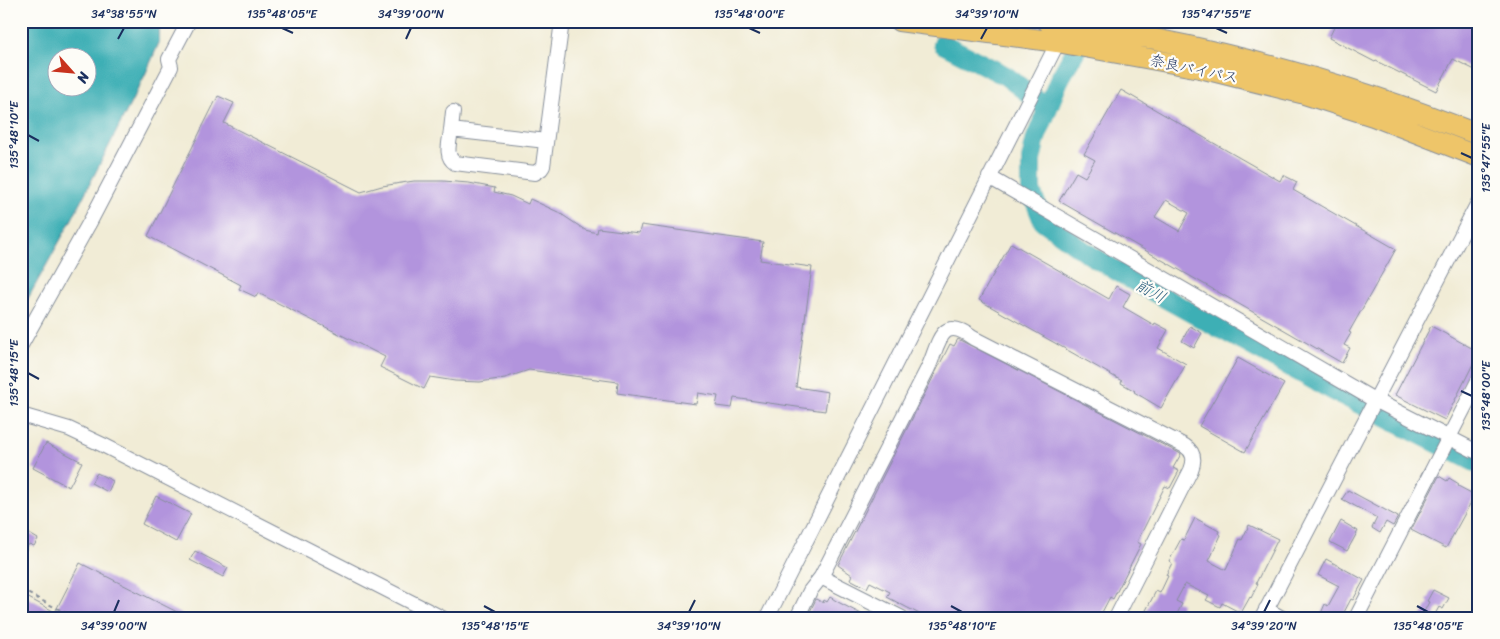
<svg xmlns="http://www.w3.org/2000/svg" width="1500" height="639" viewBox="0 0 1500 639" font-family="Sriracha,'Klee One',sans-serif">
<style>
.water{fill:#3eafb5;stroke:#2c6f8a;fill-rule:evenodd}
.lines{fill:none;stroke-linecap:round;stroke-linejoin:round}
.river{stroke:#3eafb5;stroke-width:20}
.building{fill:#b294dd;fill-rule:evenodd}
.minor-casing{stroke:#868e9a;stroke-width:16}
.highway-casing{stroke:#868e9a;stroke-width:22}
.path{stroke:#868e9a;stroke-width:2;stroke-dasharray:4 4;stroke-linecap:butt}
.minor{stroke:#fff;stroke-width:14}
.highway{stroke:#eec569;stroke-width:20}
.ticks{fill:none;stroke:#1b2f5e;stroke-width:2}
.labels{text-anchor:middle;dominant-baseline:central;stroke-width:4.5;stroke-linejoin:round;paint-order:stroke}
.street-label{font-size:15px;fill:#1b2f5e;stroke:#fdfcf7}
.water-label{font-size:16px;font-style:italic;fill:#275c7c;stroke:#fdfcf7}
.neatline{fill:none;stroke:#1b2f5e;stroke-width:2}
.ticks-label{font-size:12px;text-anchor:middle;fill:#1b2f5e}
</style>
<rect width="100%" height="100%" fill="#fdfcf7"/>
<filter id="ink" filterUnits="userSpaceOnUse"><feTurbulence type="fractalNoise" baseFrequency=".02" numOctaves="2"/><feDisplacementMap in="SourceGraphic" scale="10" xChannelSelector="R" yChannelSelector="G"/><feConvolveMatrix kernelMatrix="1 2 1 2 8 2 1 2 1" color-interpolation-filters="sRGB"/></filter>
<filter id="wash" filterUnits="userSpaceOnUse"><feTurbulence type="fractalNoise" baseFrequency=".0096" numOctaves="4" result="noise"/><feDisplacementMap in="SourceGraphic" scale="20" xChannelSelector="R" yChannelSelector="G"/><feGaussianBlur stdDeviation="1.12" result="paint"/><feColorMatrix in="noise" values="0 0 0 0 0 0 0 0 0 0 0 0 0 0 0 0 0 1.4 0 .05"/><feComposite in="paint" operator="in"/></filter>
<g filter="url(#wash)">
<rect width="100%" height="100%" fill="#f1ecd6"/>
<path class="water" d="M21 21H160L159 43 145 75 72 219 21 311ZM58 58H88V88H58Z"/>
<g class="lines">
<path class="river" d="M1086 32 1059 80 1036 138 1031 160V191L1043 221 1087 253 1130 279 1332 390 1479 464
M943 44 1006 76 1046 107"/>
</g>
<g id="blocks">
<path class="building" d="M1337 21H1479V72L1453 59 1436 91 1376 61 1375 62 1329 38Z
M1121 90 1280 181 1283 175 1297 182 1293 190 1396 249 1349 332 1351 333 1344 345 1350 348 1342 363 1059 201 1076 172 1085 177 1095 160 1084 154ZM1166 200 1189 213 1179 231 1155 217Z
M218 96 234 103 224 123 361 192 382 186 414 181H443L469 183 495 188 494 192 511 196 528 204 530 199 558 212 585 230 597 233 598 228 639 233 641 225 763 242 760 260 812 267 796 387 828 392 825 411 734 398 732 408 716 406 718 396 698 393 696 404 617 393 618 382 529 370 505 378 480 382 455 381 430 377 424 389 380 367 385 357 258 293 256 297 239 289 241 285 148 236Z
M1011 243 1109 299 1116 286 1130 294 1123 307 1154 325 1155 323 1168 330 1158 348 1186 364 1161 408 1134 392 1135 391 1121 383 1122 381 979 300Z
M1190 326 1202 333 1194 348 1182 341Z
M1431 326 1479 352 1445 420 1395 395Z
M958 339 1181 454 1173 468 1179 471 1170 488 1165 486 1137 542 1141 544 1113 599 1110 597 1099 618H927L887 597 890 592 870 582 867 588 850 579 852 575 838 565 950 344 954 346Z
M1238 358 1284 384 1245 452 1199 426Z
M46 443 82 462 69 487 33 468Z
M97 473 113 481 108 492 91 483Z
M1439 476 1447 481 1449 478 1459 484 1458 486 1475 495 1446 548 1411 530Z
M1348 490 1398 517 1393 526 1386 522 1380 533 1372 528 1377 518 1342 499Z
M156 496 191 514 176 542 142 524Z
M1195 518 1219 531 1218 533 1221 535 1209 561 1226 570 1240 539 1242 540 1249 525 1278 539 1256 583 1258 584 1251 598 1250 597 1241 613 1222 603 1220 607 1206 600 1209 596 1185 584 1176 601 1182 604 1175 618H1142L1156 591 1160 593 1168 576 1166 575 1172 563 1169 561 1181 539 1184 540Z
M1341 521 1358 531 1347 551 1330 542Z
M21 529 38 539 34 546 29 544 21 559Z
M195 551 228 568 223 577 190 560Z
M1326 559 1364 580 1353 600 1351 599 1341 618H1319L1325 604 1328 606 1339 586 1318 575Z
M80 563 189 618H21V594L55 612Z
M1433 590 1449 598 1443 609 1439 607 1433 618H1421L1429 602 1427 601Z
M830 597 838 602 869 618H807L816 599 823 603 824 600 827 602Z"/>
</g>
</g>
<g filter="url(#ink)">
<use href="#blocks" fill-opacity="0" stroke="#868e9a" stroke-width="1"/>
<g class="lines">
<g class="minor-casing">
<path id="minor" d="M451 130 453 112
M546 141 451 130C450 141 444 156 455 163L535 173 541 169 543 166 562 21
M989 177 1369 397 1479 453
M21 345 91 220 171 67 169 59 189 21
M21 415 69 429 103 445 442 618
M1266 609 1282 618
M767 618 1061 36
M797 618 810 591 821 577
M902 618 821 577 928 368C939 345 940 313 973 338L1185 446C1194 452 1195 460 1191 470L1116 618
M1262 618 1479 201
M1356 618 1479 379"/>
</g>
<g class="highway-casing">
<path id="highway" d="M899 21 1057 42 1200 68 1301 93 1373 116 1479 157
M1047 21C1068 24 1089 30 1110 33 1125 36 1140 36 1155 39 1266 61 1374 93 1479 135"/>
</g>
<path class="path" d="M21 590 76 618"/>
<use href="#minor" class="minor"/>
<use href="#highway" class="highway"/>
</g>
</g>
<path class="ticks" d="M282 28 293 33M749 28 760 33M1216 28 1227 33M118 39 124 28M406 39 411 28M981 39 987 28M28 135 39 141M1461 153 1472 158M28 373 39 379M1461 391 1472 396M484 606 495 612M951 606 962 612M1417 606 1428 612M114 612 119 600M689 612 695 600M1264 612 1270 600"/>
<g class="labels">
<g class="street-label">
<text transform="translate(1194 69) rotate(12)">奈良バイパス</text>
</g>
<g class="water-label">
<text transform="translate(1151 291) rotate(29)">前川</text>
</g>
</g>
<rect width="1500" height="639" fill="none" stroke="#fdfcf7" stroke-width="55"/>
<g transform="translate(72 72) rotate(117)"><circle r="24" fill="#fdfcf7" stroke="#a3aaba"/>
<path d="M0-4L9 19L0 12L-9 19Z" fill="#c8321e"/>
<text y="-8" font-size="14" font-weight="bold" text-anchor="middle" fill="#1b2f5e">N</text>
</g>
<rect x="28" y="28" width="1444" height="584" class="neatline"/>
<g class="ticks-label">
<text x="124" y="18">34°38'55"N</text>
<text x="282" y="18">135°48'05"E</text>
<text x="411" y="18">34°39'00"N</text>
<text x="749" y="18">135°48'00"E</text>
<text x="987" y="18">34°39'10"N</text>
<text x="1216" y="18">135°47'55"E</text>
<text transform="translate(14 135) rotate(-90)" y="4">135°48'10"E</text>
<text transform="translate(1486 158) rotate(-90)" y="4">135°47'55"E</text>
<text transform="translate(14 373) rotate(-90)" y="4">135°48'15"E</text>
<text transform="translate(1486 396) rotate(-90)" y="4">135°48'00"E</text>
<text x="114" y="630">34°39'00"N</text>
<text x="495" y="630">135°48'15"E</text>
<text x="689" y="630">34°39'10"N</text>
<text x="962" y="630">135°48'10"E</text>
<text x="1264" y="630">34°39'20"N</text>
<text x="1428" y="630">135°48'05"E</text>
</g>
</svg>
